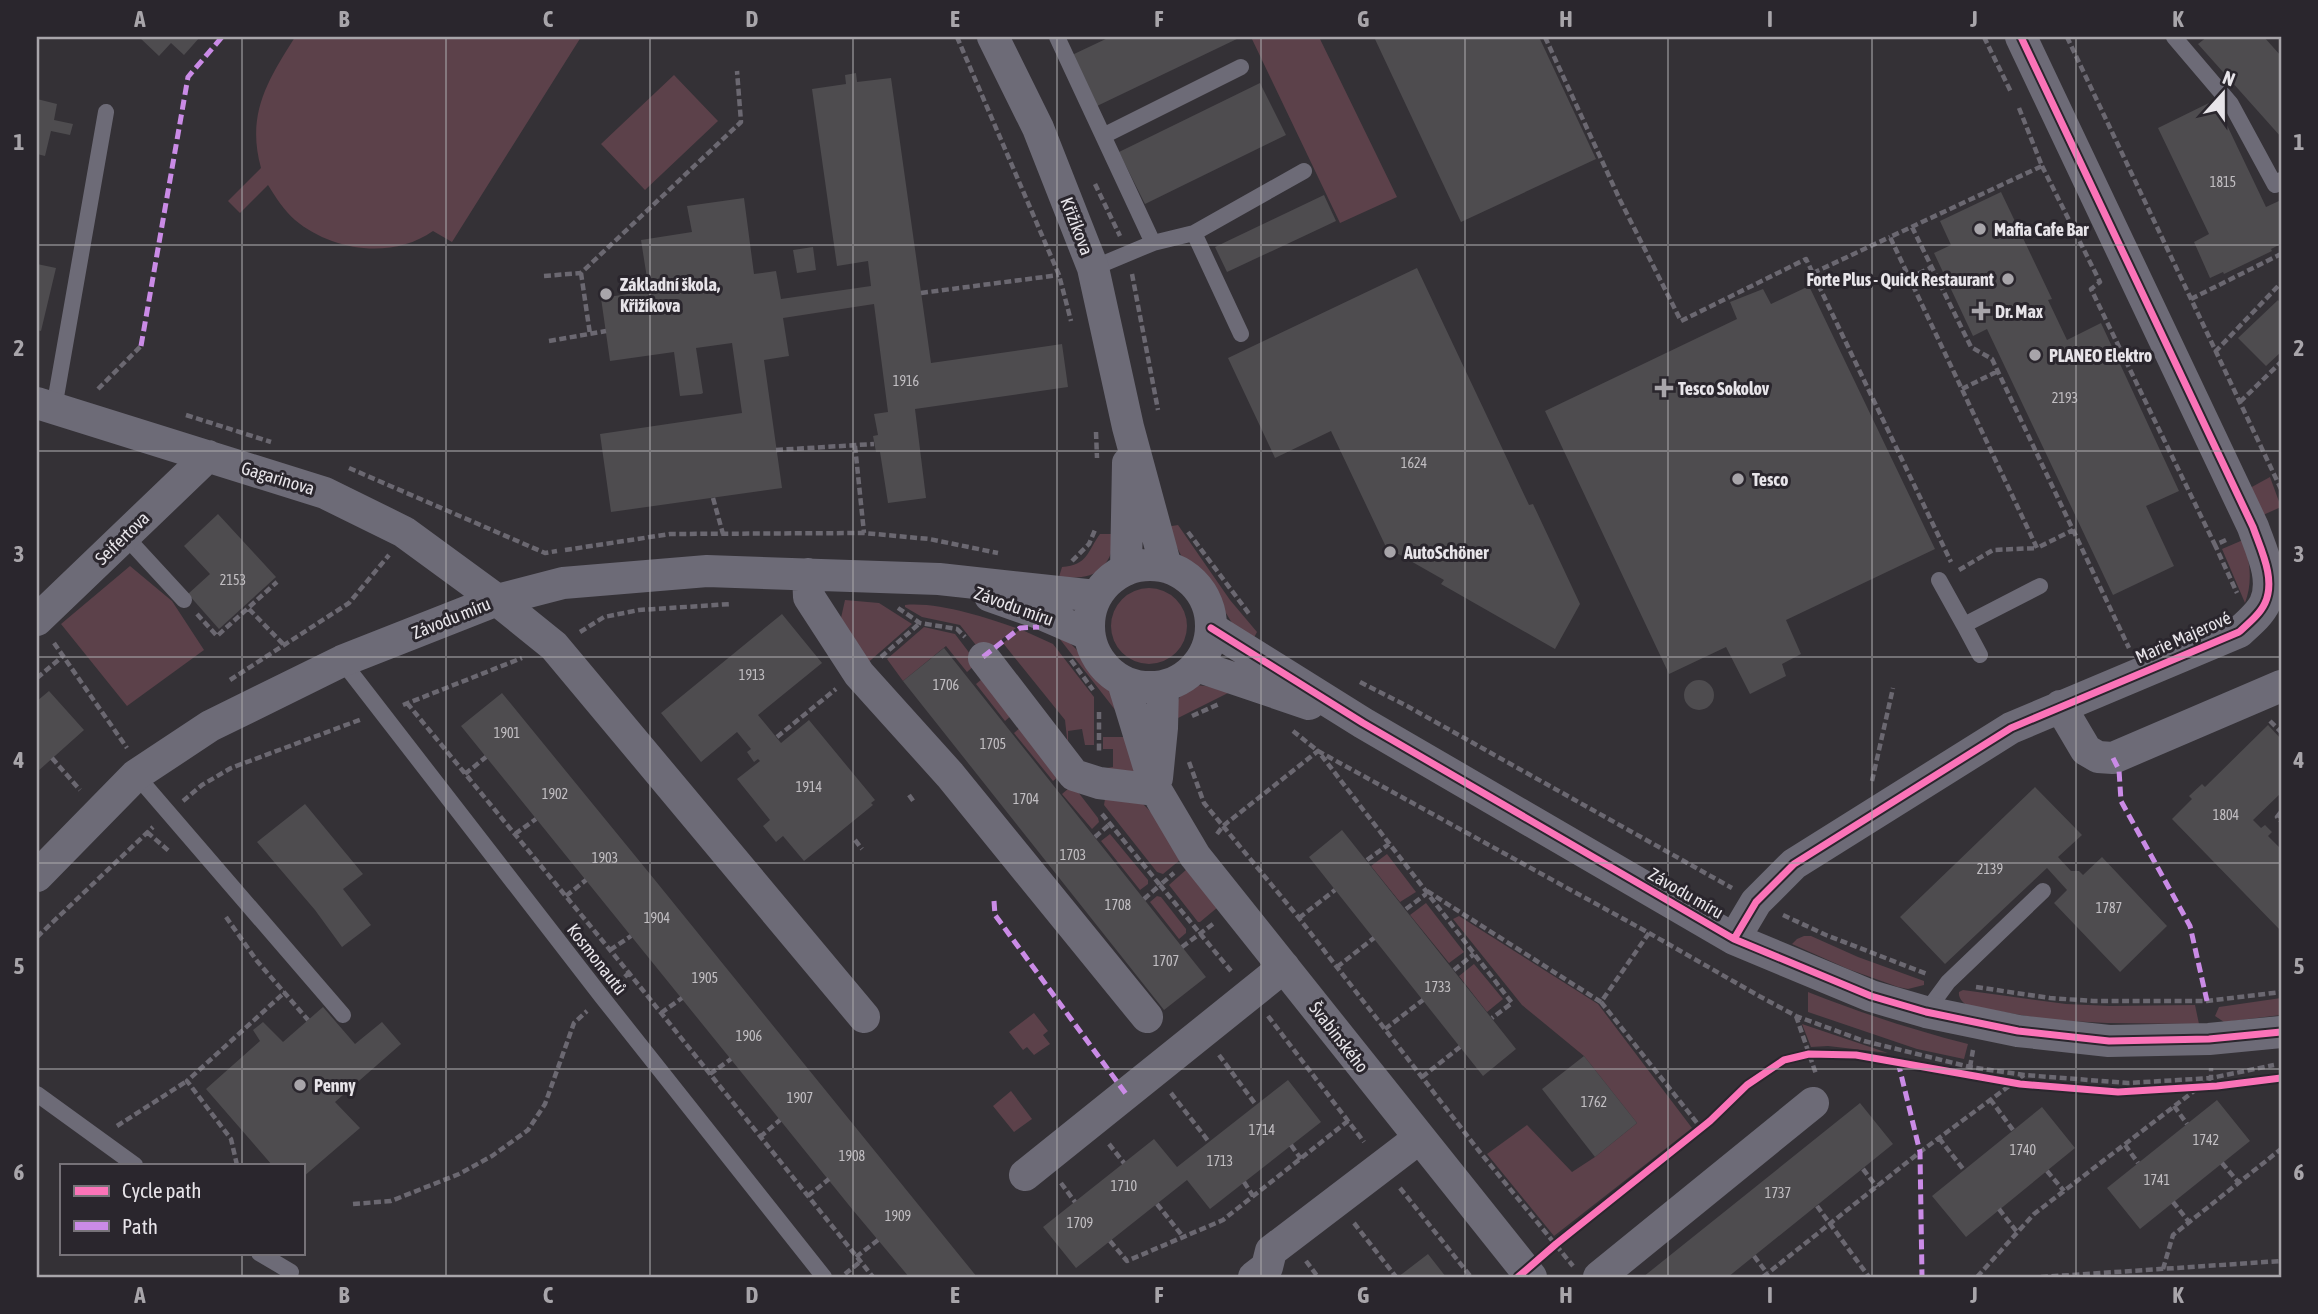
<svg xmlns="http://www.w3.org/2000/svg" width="2318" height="1314" viewBox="0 0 2318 1314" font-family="'Asap Condensed',sans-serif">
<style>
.green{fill:#5c414a}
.building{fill:#4e4c4f}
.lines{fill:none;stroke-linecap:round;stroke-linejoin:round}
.path{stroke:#6b6871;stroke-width:4.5;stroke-dasharray:7 3.5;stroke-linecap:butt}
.service{stroke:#6d6b77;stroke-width:16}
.minor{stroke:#6d6b77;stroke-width:32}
.quiet{stroke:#ca8be6;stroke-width:5;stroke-dasharray:10 5;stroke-linecap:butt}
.cycleway-casing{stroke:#2a262d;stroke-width:11}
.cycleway{stroke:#fb73b8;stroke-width:7}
.grid{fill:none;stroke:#a8a5aa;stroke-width:2;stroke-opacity:0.55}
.poi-dot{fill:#a8a5aa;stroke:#2a262d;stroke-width:2.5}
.labels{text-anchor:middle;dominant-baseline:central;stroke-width:6;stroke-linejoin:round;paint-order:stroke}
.number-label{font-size:14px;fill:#c1bec2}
.street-label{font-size:18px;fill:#e7e4e9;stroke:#2a262d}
.poi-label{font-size:18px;font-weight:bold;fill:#e7e4e9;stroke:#2a262d;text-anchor:start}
.neatline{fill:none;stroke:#a8a5aa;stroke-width:2.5}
.grid-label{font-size:23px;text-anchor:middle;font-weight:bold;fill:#a8a5aa}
</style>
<rect width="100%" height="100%" fill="#343136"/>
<path class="green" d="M295 37H581L452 242 433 231C392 260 332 251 295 220 284 210 276 198 268 185L240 213 228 201 261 168C246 114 268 80 295 37Z
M1251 37H1319L1397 197 1340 223Z
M674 75 718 121 645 190 601 144Z
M2270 477 2281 507 2263 515 2250 488Z
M1178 525 1230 600 1257 632 1251 643 1232 623 1209 585 1182 557 1166 527Z
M1100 534H1117C1109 569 1097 581 1059 577L1062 567C1088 565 1087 552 1100 534Z
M2243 540C2250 560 2253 582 2245 603L2222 549Z
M130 566 172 601 204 650 127 706 61 624Z
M1111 626a38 38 0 1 1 76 0a38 38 0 1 1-76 0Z
M845 600 879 603 912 624 864 666 841 618Z
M905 605C939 602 984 617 1016 628L983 654 960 625 922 617 905 607Z
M924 627 955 634 977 663 967 672 946 646 903 681 887 659Z
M1020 629 1053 644 1094 697V745H1085L1082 729 1068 731V747L1065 720 1003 643Z
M1059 638 1070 643 1077 650 1113 694 1123 720Z
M982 679 1013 714 1005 721 976 684Z
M1197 685 1229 689 1228 693 1176 719C1175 700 1179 693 1197 685Z
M1022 726 1058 777 1053 781 1014 733Z
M1103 737H1127L1134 771 1131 777 1107 773V768L1113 767V749H1103Z
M1069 788H1075L1098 818 1099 822 1092 829 1062 794Z
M1105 799 1143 804 1153 814 1180 860 1163 874 1157 872 1104 805Z
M1110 834 1148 880V884L1140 890 1101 841Z
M1387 854 1416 892 1400 902 1371 866Z
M1187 869 1218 907 1200 922H1198L1169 885Z
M1157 896 1161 897 1186 929V933L1179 939 1150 902Z
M1426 903 1464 952 1449 963 1410 915Z
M1459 916 1598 1004 1692 1128 1554 1236 1487 1154 1527 1125 1572 1172 1595 1157 1637 1123 1584 1056 1522 1005 1453 919Z
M1804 936H1811L1858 957 1924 981V985L1908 989 1898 987 1848 969 1792 944 1797 939Z
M1474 964 1503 999 1487 1012 1459 976Z
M1963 990 2066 1004 2110 1006 2195 1005 2199 1024 2107 1023 2051 1020 1968 1006C1963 1003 1958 998 1959 992Z
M1808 992C1861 1013 1913 1030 1968 1044L1964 1059 1917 1049 1808 1012Z
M2281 998V1015L2224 1022 2215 1016 2219 1007Z
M1034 1013 1048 1031 1043 1035 1050 1044 1034 1055 1027 1047 1023 1050 1009 1032Z
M1802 1024 1888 1053 1828 1046 1811 1047Z
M1011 1091 1032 1119 1014 1132 993 1106Z"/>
<path class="building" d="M139 37H200L184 55 171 43 159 56Z
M1110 37H1241L1097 106 1072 55Z
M1374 37H1539L1596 159 1461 222Z
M2207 37H2264L2281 56V137L2198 44Z
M856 73 857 82 891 78 931 363 1062 344 1068 387 915 409 926 498 888 503 880 452H876L873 436 878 435 874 414 888 412 874 304 783 318 789 356 764 360 782 488 611 512 600 434 742 413 732 343 696 348 703 393 701 394 680 396 674 352 610 361 601 298 649 291 641 240 692 232 687 206 744 198 754 274 776 271 781 299 871 286 868 261 837 266 812 89 846 84 845 75Z
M1260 83 1286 135 1145 204 1119 152Z
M37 99 57 104 54 120 73 124 70 135 51 131 45 156 37 154Z
M2215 100 2266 207 2281 200V244L2271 249 2272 251 2224 274 2223 272 2210 278 2194 242 2209 234 2158 128Z
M2001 192 2052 299 2048 300 2067 340 2101 323 2179 491 2146 506 2174 566 2113 595 1987 329 1973 336 1934 253 1951 245 1940 221Z
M1324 195 1336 221 1227 272 1215 247Z
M813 247 816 270 797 273 793 250Z
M37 264 56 268 41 331 37 330Z
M1417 268 1529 505 1533 504 1580 604 1555 649 1441 584 1444 580 1386 547 1331 431 1275 458 1228 358Z
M1809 286 1935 549 1786 620 1801 654 1782 664 1786 676 1750 694 1726 647 1669 674 1545 411 1737 319 1730 302 1763 289 1771 304Z
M2278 300 2281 304V352L2266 366 2238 338Z
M218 514 276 577 219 629 188 594 210 574 184 546Z
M782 614 822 663 758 715 781 743 809 720 875 800 871 803 873 805 804 861 783 836 776 842 763 826 770 820 737 779 760 761 758 759 754 762 747 752 751 749 737 732 701 762 661 713Z
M944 648 1206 977 1164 1010 903 681Z
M1684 695a15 15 0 1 1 30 0a15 15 0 1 1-30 0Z
M49 691 84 730 37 772V701Z
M502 693 650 874 977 1277H909L852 1209 461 726Z
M2268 725 2281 739V793L2253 820 2261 828 2265 825 2272 832 2268 836 2281 849V931L2172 819 2192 799 2189 796 2202 784 2205 787Z
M2035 787 2082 835 2058 857 2071 871H2079L2083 875 2102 857 2167 926 2120 972 2054 903 2067 890 2047 868 1945 964 1900 917Z
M305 804 363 874 343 889 371 925 342 947 315 910 257 842Z
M1342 830 1516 1049 1483 1076 1309 857Z
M323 1007 355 1044 382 1022 401 1044 335 1102 360 1128 303 1177V1165H272L206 1089 260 1041 253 1030 263 1022 283 1042Z
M1584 1056 1637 1123 1595 1157 1542 1089Z
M1288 1080 1321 1122 1210 1209 1187 1180 1076 1268 1043 1227 1154 1139 1177 1167Z
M2217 1100 2250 1141 2140 1229 2107 1188Z
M1860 1103 1893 1144 1728 1277H1643Z
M2042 1107 2075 1148 1966 1237 1932 1196Z
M1428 1254 1446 1277H1398Z"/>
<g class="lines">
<path class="path" d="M957 37 1059 275 1071 321
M1545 37 1620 200 1681 321 1806 259 1951 562
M1984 37 2011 92
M2067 37 2281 489
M2019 108 2042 166 1890 237 2037 548 2073 530
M2042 166 2100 282 2091 289 2215 545
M1095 184 1120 236
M1912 227 1971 347 1992 359 2129 648
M581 273 590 334
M1813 273 1890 237
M1132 274 1158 410
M544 276 581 273 741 122 737 71
M1909 278 1932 267
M921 293 1059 275
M2191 299 2281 254
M549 341 606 331
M2215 352 2281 283
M98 389 141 346
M1962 389 1998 371
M2240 402 2281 362
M186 415 271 442
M1096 432 1097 458
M855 446 864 533
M776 450 874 444
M349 468 545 553 557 551
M713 498 723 534
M1188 532 1250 615
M2226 540 2215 545 2237 593
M565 550 670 534 864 533 929 539 998 553
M1072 561 1089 544 1095 530
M1959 570 1993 550 2037 548
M898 608 920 623 957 629 965 637
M249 609 284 645
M197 614 217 636 277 582
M580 632 604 617 639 610 731 604
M54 643 127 748
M881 657 920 623
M1071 660 1093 690
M37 678 63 656
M230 680 349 603 389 555
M1360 682 1407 706 1732 888
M407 703 629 973 873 1277
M403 705 522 658
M1099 712V753
M1192 716 1219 704
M2270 721 2281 732
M1293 731 1318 751 1649 933 1759 996 1796 1016 1864 1041 1970 1067 2024 1075 2128 1083 2211 1078 2274 1065
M777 737 836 689
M52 758 80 790
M1189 762 1204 803 1299 918 1479 1151 1573 1266
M465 774 486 757
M1872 781 1893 688
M909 795 914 802
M183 801 202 785 231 768 362 719
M2281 812 2277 817 2281 821
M1102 814 1160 885 1174 873
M147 832 170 852
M515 834 536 819
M1217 834 1223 826 1318 751 1512 1003 1492 1018
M1095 837 1110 824
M855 840 862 849
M1367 860 1389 844
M1427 891 1601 1002 1649 933
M566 896 586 880
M1144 899 1160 885 1231 971
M1406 909 1426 894
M1783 915 1826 935 1927 974
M226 917 257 961 308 1020
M1299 918 1335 890
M37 937 153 827
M1182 947 1213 924
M610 950 631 936
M1337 967 1374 938
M1454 970 1474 954
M617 984 629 973
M1976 987 2050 998 2093 1001H2207L2281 992
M1601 1002 1701 1128
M661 1013 682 998
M1268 1016 1364 1142
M1796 1016 1816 1074
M1385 1029 1423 1000
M1219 1055 1256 1105
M1970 1067 1973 1050
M710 1074 731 1059
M1422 1077 1460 1047
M1171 1093 1209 1142
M1990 1099 2013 1130
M2174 1106 2187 1124
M117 1126 187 1081
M760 1137 780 1120
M1939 1138 1964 1170
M1109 1144 1124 1163
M1291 1145 1301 1159
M2125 1145 2138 1163
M2222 1163 2239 1183
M237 1165 231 1139 187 1081 285 992
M1863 1169 1877 1187
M2047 1171 2064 1191
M1244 1182 1253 1196
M1061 1183 1075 1202
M1400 1188 1471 1277
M808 1196 829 1179
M2173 1202 2189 1222
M353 1204 391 1201 459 1174 492 1156 528 1130 545 1104 574 1023 587 1011
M1157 1204 1184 1238
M1817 1206 1869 1277
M1999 1209 2017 1232
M1354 1223 1396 1277
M1110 1241 1127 1261 1223 1220 1348 1121
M1754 1256 1767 1273
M856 1257 878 1240
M1306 1261 1318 1277
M2163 1269 2173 1235 2281 1149
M845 1274 860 1262
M1763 1277 1920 1152 2024 1075
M1977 1277 2034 1214 2211 1078V1068
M2041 1277 2281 1261"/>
<path class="service" d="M1057 37 1153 243 1194 233 1241 334
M2174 37 2231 104 2275 185 2281 180
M1103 136 1241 67
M1194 233 1304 171
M1093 268 1153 243
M54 408 106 112
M125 536 184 600
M1939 580 1964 625
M1980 655 1964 625 2040 586
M342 661 602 997 824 1277
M136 775 343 1015
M1926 1012 1948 982 2043 891
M37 1094 135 1165
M259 1253 291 1272"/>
<path class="minor" d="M993 37 1038 128 1093 268 1128 427 1166 567
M37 403 325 493 404 532 497 600 554 646 864 1017
M1089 626a61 61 0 1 1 122 0a61 61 0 1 1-122 0Z
M1126 570 1128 463
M808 574 809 597 859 674 950 775 1147 1017
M990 596 1044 615 1088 634
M37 620 208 456
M1211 628 1363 723 1734 939 1871 996 1926 1012 2018 1031 2109 1041 2209 1039 2281 1032
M984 658 1074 775 1099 783 1156 790
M1197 666 1309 704
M1123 682 1156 790 1195 856 1531 1277
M2060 706 2086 750 2098 757 2113 758 2281 686
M1157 778 1162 728 1163 687
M37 876 136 775 210 726 342 661 497 600 563 583 707 571 939 579 1096 596
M1734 939 1756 902 1794 864 2011 728 2239 632C2249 623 2260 614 2265 603 2276 579 2261 550 2253 527L2021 37
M1025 1175 1284 967
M1254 1277 1267 1267 1271 1251 1418 1139
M1599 1277 1813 1103"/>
<path class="quiet" d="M141 346 188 77 222 37
M983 657 1020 628 1039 627
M2113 758 2119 770 2121 801 2190 926 2207 1001
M994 901 995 915 1126 1094
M1898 1062 1920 1152 1922 1277"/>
<g class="cycleway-casing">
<path id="cycleway" d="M1211 628 1363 723 1734 939 1871 996 1926 1012 2018 1031 2109 1041 2209 1039 2281 1032
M1734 939 1756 902 1794 864 2011 728 2239 632C2249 623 2260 614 2265 603 2276 579 2261 550 2253 527L2021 37
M1518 1277 1556 1244 1710 1121 1747 1085 1784 1060 1809 1054 1856 1055 2020 1084 2118 1092 2217 1086 2281 1078"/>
</g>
<use href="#cycleway" class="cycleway"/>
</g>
<path class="grid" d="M242 37V1165M446 37V1277M650 37V1277M853 37V1277M1057 37V1277M1261 37V1277M1465 37V1277M1668 37V1277M1872 37V1277M2076 37V1277M37 245H2281M37 451H2281M37 657H2281M37 863H2281M37 1069H2281M242 1253V1277"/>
<g class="poi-dot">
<circle cx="1980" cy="229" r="7"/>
<circle cx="2008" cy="279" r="7"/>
<circle cx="606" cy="294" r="7"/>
<path d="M1977.5 300.5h7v7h7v7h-7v7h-7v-7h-7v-7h7z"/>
<circle cx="2035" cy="355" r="7"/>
<path d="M1660.5 377.5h7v7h7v7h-7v7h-7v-7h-7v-7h7z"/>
<circle cx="1738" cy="479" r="7"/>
<circle cx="1390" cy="552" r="7"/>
<circle cx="300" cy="1085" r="7"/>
</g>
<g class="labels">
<g class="number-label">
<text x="2223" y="182">1815</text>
<text x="906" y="381">1916</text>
<text x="2065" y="398">2193</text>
<text x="1414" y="463">1624</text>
<text x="233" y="580">2153</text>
<text x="752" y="675">1913</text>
<text x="946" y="685">1706</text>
<text x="507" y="733">1901</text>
<text x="993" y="744">1705</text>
<text x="809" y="787">1914</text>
<text x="555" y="794">1902</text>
<text x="1026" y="799">1704</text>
<text x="2226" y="815">1804</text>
<text x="1073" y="855">1703</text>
<text x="605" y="858">1903</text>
<text x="1990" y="869">2139</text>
<text x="1118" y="905">1708</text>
<text x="2109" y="908">1787</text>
<text x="657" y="918">1904</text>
<text x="1166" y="961">1707</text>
<text x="705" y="978">1905</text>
<text x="1438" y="987">1733</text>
<text x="749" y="1036">1906</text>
<text x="800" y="1098">1907</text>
<text x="1594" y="1102">1762</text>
<text x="1262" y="1130">1714</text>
<text x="2206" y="1140">1742</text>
<text x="2023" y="1150">1740</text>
<text x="852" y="1156">1908</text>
<text x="1220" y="1161">1713</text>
<text x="2157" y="1180">1741</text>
<text x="1124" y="1186">1710</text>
<text x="1778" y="1193">1737</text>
<text x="898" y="1216">1909</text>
<text x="1080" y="1223">1709</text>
</g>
<g class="street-label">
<text transform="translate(1077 226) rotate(69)">Křižíkova</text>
<text transform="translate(278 478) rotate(17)">Gagarinova</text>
<text transform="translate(122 538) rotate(-44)">Seifertova</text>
<text transform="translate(1014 606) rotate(20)">Závodu míru</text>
<text transform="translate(451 618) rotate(-22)">Závodu míru</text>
<text transform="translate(2183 637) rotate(-24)">Marie Majerové</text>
<text transform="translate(1686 893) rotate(30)">Závodu míru</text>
<text transform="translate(597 959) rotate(52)">Kosmonautů</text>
<text transform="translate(1339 1037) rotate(52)">Švabinského</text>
</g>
<g class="poi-label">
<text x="1994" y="229">Mafia Cafe Bar</text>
<text x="1994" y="279" text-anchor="end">Forte Plus - Quick Restaurant</text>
<text x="620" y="284">Základní škola,<tspan x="620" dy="21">Křižíkova</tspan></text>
<text x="1995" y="311">Dr. Max</text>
<text x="2049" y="355">PLANEO Elektro</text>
<text x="1678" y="388">Tesco Sokolov</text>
<text x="1752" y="479">Tesco</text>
<text x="1404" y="552">AutoSchöner</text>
<text x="314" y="1085">Penny</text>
</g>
</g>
<rect width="2318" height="1314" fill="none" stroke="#2a262d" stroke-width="77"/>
<rect x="60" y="1164" width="245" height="91" fill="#2a262d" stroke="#767278" stroke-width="2"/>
<rect x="74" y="1186" width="35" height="10" fill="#fb73b8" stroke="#767278" stroke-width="2"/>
<text x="122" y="1198" font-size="21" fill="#e7e4e9">Cycle path</text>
<rect x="74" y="1221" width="35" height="10" fill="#ca8be6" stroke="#767278" stroke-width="2"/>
<text x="122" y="1234" font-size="21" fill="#e7e4e9">Path</text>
<g transform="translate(2223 94) rotate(21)" stroke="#2a262d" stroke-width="5" paint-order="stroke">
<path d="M0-5L12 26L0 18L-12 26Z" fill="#e7e4e9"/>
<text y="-10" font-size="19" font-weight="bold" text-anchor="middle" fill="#e7e4e9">N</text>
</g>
<rect x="38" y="38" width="2242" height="1238" class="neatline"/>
<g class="grid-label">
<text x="140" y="27">A</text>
<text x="344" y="27">B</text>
<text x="548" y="27">C</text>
<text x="752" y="27">D</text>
<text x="955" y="27">E</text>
<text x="1159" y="27">F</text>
<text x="1363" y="27">G</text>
<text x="1566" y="27">H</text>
<text x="1770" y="27">I</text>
<text x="1974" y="27">J</text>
<text x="2178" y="27">K</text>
<text x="19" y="150">1</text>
<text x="2299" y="150">1</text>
<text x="19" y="356">2</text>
<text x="2299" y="356">2</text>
<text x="19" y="562">3</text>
<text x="2299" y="562">3</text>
<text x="19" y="768">4</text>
<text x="2299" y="768">4</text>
<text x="19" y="974">5</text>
<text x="2299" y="974">5</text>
<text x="19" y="1180">6</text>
<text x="2299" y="1180">6</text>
<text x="140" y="1303">A</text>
<text x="344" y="1303">B</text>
<text x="548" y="1303">C</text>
<text x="752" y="1303">D</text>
<text x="955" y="1303">E</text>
<text x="1159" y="1303">F</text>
<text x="1363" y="1303">G</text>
<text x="1566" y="1303">H</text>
<text x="1770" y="1303">I</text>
<text x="1974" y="1303">J</text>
<text x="2178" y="1303">K</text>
</g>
</svg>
